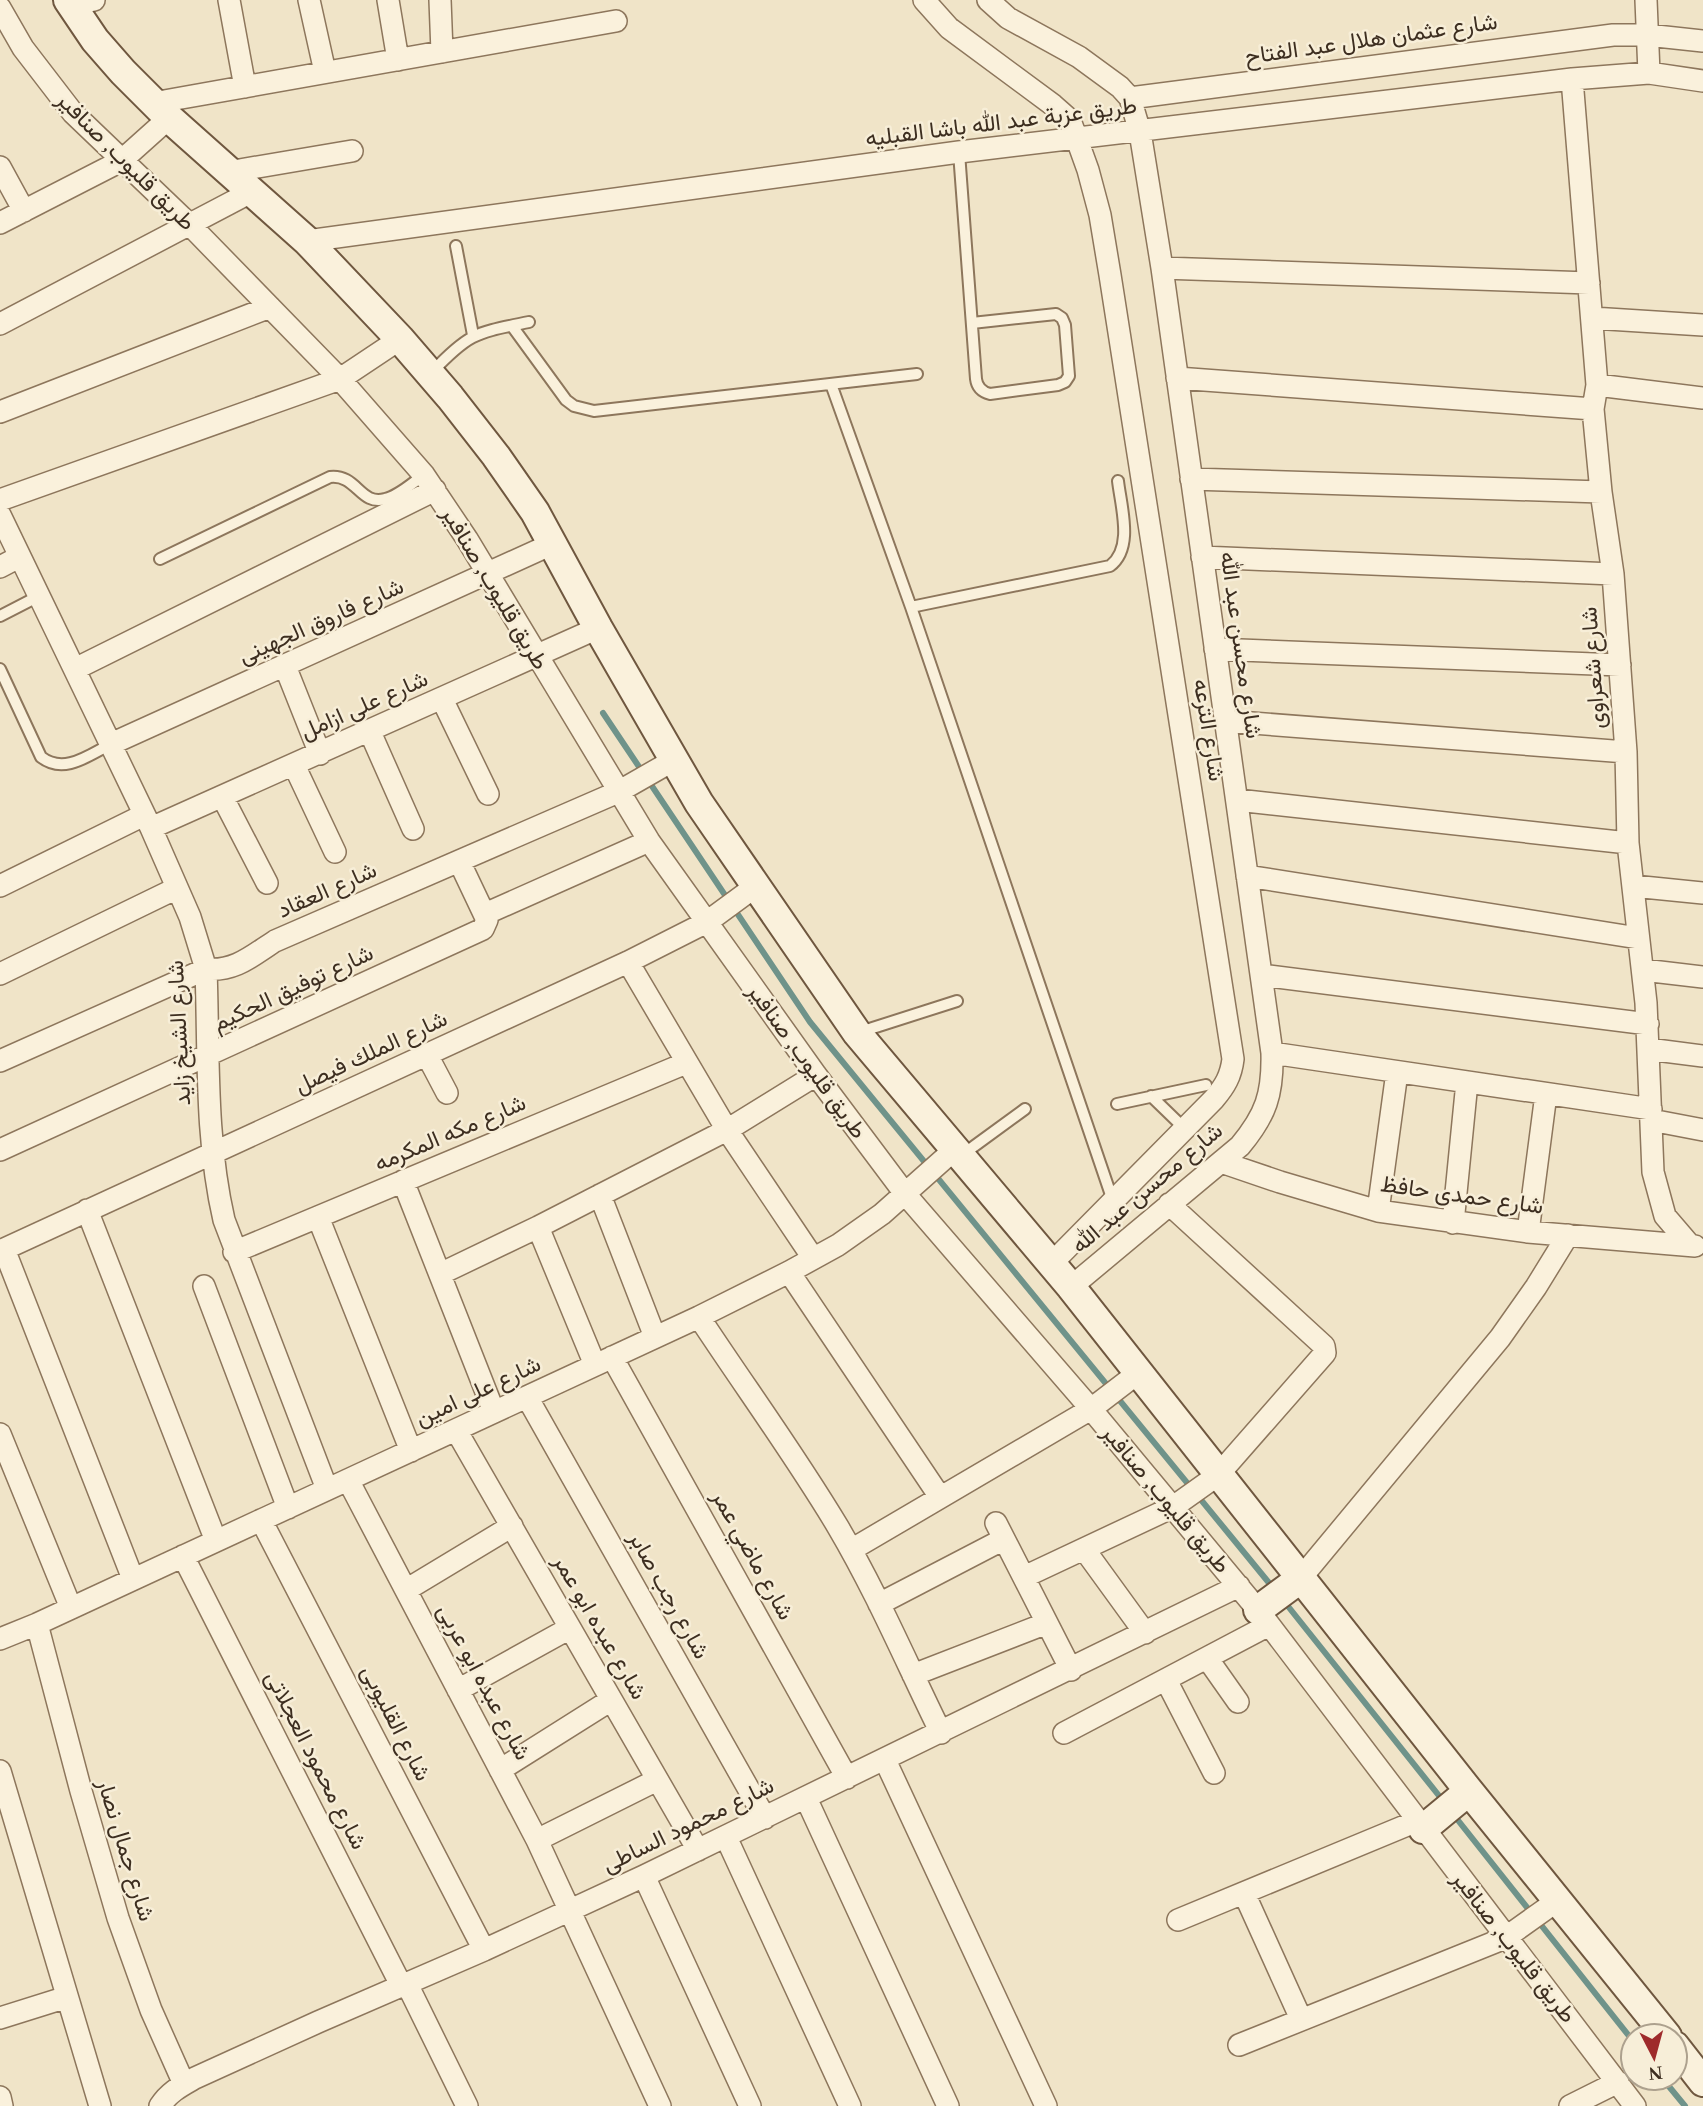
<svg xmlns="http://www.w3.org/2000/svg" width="1703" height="2106" viewBox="0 0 1703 2106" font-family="'Times New Roman',Vazirmatn,serif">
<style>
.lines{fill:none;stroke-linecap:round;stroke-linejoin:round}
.stream{stroke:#6f938a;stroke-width:6}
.lane-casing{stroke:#8d765c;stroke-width:14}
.street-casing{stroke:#8d765c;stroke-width:24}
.secondary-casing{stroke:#6f573f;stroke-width:32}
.lane{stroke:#faf1dc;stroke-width:10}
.street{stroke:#faf1dc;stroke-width:21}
.secondary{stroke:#faf1dc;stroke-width:28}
.labels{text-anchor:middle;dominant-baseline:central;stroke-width:5;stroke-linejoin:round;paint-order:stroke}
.street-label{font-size:23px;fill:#3d2e20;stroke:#f7eed8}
</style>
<rect width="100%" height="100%" fill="#f0e4c8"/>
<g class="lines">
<path class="stream" d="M603 713 810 1022 1274 1589
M1283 1600 1444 1802
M1453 1814 1633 2041
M1662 2078 1685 2106"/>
<g class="lane-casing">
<path id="lane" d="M959 152 960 166 976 379C977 387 982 392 990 394L1058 385 1065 382 1069 376 1065 325 1062 318 1056 314 972 323
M456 246 473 335
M512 326 566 400 574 406 594 411 917 374
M432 372C470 332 476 333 529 322
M831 384 911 607 1113 1201
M160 559 330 477C357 474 360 506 385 499 399 496 412 483 424 475
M911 607 1110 566C1134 548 1121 507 1118 481
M0 616 39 596
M0 669 41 757C64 775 89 755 111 744
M860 1032 957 1001
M1151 1096 1184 1128
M1117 1104 1206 1085
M962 1155 1025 1109"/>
</g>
<g class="street-casing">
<path id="street" d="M229 0 245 87
M309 0 325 72
M388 0 398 60
M440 0 442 52
M924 0 949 28 1053 105 1070 120 1088 170 1100 215 1110 275 1233 1059C1231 1076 1225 1086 1214 1099L1051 1264
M988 0 1008 18 1079 57 1120 87 1130 98 1140 132 1162 268 1272 1053C1273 1094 1266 1115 1240 1146L1071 1287
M1646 0 1649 73
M71 5 94 0
M0 8 23 48 73 113 190 225 340 379 424 475 467 539 649 841 816 1075 906 1195 1091 1409 1258 1610 1635 2106
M1572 79 1597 385 1593 409 1601 492 1613 574 1626 752 1628 843 1646 1003 1653 1172 1665 1216 1689 1244
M1130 98 1613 35H1647L1703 41
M153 103 616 21
M0 167 24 211
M228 172 352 151
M0 223 121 161 169 118
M307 241 959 152 1572 79 1649 73 1703 81
M1162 268 1589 283
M1592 318 1703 325
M0 324 251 192
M1177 378 1593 409
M1597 385 1703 398
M0 412 270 307
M1191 479 1601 492
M0 500 340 379 400 339
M0 515 151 828 190 917 206 969C209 1053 205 1138 224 1220L327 1489
M1202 557 1613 574
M0 567 19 557
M1215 649 1620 665
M285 666 320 754
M75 669 435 490
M442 699 488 794
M1226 721 1626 752
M370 732 413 829
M111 744 552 544
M294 765 335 852
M223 798 267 883
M1237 800 1628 843
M151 828 598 628
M1247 876 1638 938
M0 886 144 815
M1633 886 1703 893
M485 914 649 841
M628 962 727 1130 813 1258
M1643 970 1703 977
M0 974 177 888
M1261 975 1648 1024
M1648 1049 1703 1056
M1272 1053 1651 1109
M427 1055 447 1093
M0 1061 206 969C235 972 253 955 275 941L618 792 674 760
M1651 1120 1703 1130
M0 1150 483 929 487 920 459 861
M1221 1162 1280 1182 1378 1211 1528 1232 1695 1246
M403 1181 494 1412
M600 1195 655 1337
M87 1210 216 1541
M1378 1211 1397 1072
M318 1217 411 1451
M1453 1223 1467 1082
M538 1227 595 1365
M1528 1232 1546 1094
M4 1249 133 1579
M0 1251 628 962 707 922 756 886
M234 1252 686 1063
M789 1272 940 1497
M440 1274 538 1227 727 1130 816 1075
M204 1286 288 1508
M699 1317C745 1387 795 1455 838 1527 877 1593 907 1664 941 1733
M612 1357 847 1778
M527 1397 765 1818
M456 1430 698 1850
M0 1434 71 1608
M348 1480 537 1840 660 2106
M261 1520 484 1950
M996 1523 1071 1670
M1084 1549 1145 1633
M851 1550 1091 1409 1138 1373
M183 1556 402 1987
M1024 1577 1173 1507 1218 1475 1325 1353 1324 1346 1169 1204
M1300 1579 1500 1338 1536 1287 1568 1235
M406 1590 512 1526
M879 1604 1004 1539
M37 1624 81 1791 118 1918 151 2010 184 2084
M0 1639 37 1624 699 1317 789 1272 838 1245 882 1214 954 1150
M1207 1658 1238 1702
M913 1675 1047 1623
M1166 1680 1214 1773
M458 1690 570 1628
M1064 1733 1269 1625
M885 1760 1046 2106
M500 1770 611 1700
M0 1771 100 2106
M806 1798 948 2106
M726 1837 850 2106
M537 1840 657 1780
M644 1876 750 2106
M1244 1893 1301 2019
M1178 1920 1417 1821
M407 1984 467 2106
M0 2018 67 1997
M1239 2045 1505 1938 1557 1901
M0 2097 2 2106
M160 2106C169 2092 181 2086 195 2078L318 2022 484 1950 644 1876 1239 1586
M1570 2106 1618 2082"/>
</g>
<g class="secondary-casing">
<path id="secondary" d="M68 0 95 40 123 72 169 118 307 241 400 339 450 397 496 456 535 512 598 628 699 803 857 1033 1071 1287 1469 1791 1667 2036
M1258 1610 1300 1579
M1423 1829 1469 1791
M1675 2046 1703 2082"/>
</g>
<use href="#lane" class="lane"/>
<use href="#street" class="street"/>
<use href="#secondary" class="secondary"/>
</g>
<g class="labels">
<g class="street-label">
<text transform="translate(1371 39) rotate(-8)">شارع عثمان هلال عبد الفتاح</text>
<text transform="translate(1001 122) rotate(-7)">طريق عزبة عبد الله باشا القبليه</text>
<text transform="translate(126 161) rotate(45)">طريق قليوب, صنافير</text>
<text transform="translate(495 588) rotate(59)">طريق قليوب, صنافير</text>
<text transform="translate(321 621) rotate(-24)">شارع فاروق الجهينى</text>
<text transform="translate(1241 645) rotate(82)">شارع محسن عبد الله</text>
<text transform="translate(1593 668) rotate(-94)">شارع شعراوى</text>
<text transform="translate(364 705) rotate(-24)">شارع على ازامل</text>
<text transform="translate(1209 730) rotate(81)">شارع الترعه</text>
<text transform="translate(327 890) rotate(-24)">شارع العقاد</text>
<text transform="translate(293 988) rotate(-25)">شارع توفيق الحكيم</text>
<text transform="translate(179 1033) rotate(-93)">شارع الشيخ زايد</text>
<text transform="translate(371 1052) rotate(-25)">شارع الملك فيصل</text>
<text transform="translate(807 1061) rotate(54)">طريق قليوب, صنافير</text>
<text transform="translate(450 1133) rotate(-23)">شارع مكه المكرمه</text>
<text transform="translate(1147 1188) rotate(-40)">شارع محسن عبد الله</text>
<text transform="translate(1462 1195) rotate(8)">شارع حمدى حافظ</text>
<text transform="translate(478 1391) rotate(-25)">شارع على امين</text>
<text transform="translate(1166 1499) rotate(50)">طريق قليوب, صنافير</text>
<text transform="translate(753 1555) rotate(61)">شارع ماضي عمر</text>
<text transform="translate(669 1595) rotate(61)">شارع رجب صابر</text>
<text transform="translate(600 1627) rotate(60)">شارع عبده ابو عمر</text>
<text transform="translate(484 1682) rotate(62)">شارع عبده ابو عربى</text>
<text transform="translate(396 1723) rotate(63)">شارع القليوبى</text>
<text transform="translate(316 1760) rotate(63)">شارع محمود العجلاتى</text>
<text transform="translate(688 1825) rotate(-26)">شارع محمود الساطى</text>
<text transform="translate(126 1850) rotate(73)">شارع جمال نصار</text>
<text transform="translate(1514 1947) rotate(52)">طريق قليوب, صنافير</text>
</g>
</g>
<g transform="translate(1654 2057) rotate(174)"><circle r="33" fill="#f7eed8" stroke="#ada18e" stroke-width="2"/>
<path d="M0-5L12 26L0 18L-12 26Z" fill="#9e2a2b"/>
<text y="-10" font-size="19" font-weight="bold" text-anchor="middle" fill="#3d2e20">N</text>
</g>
</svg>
